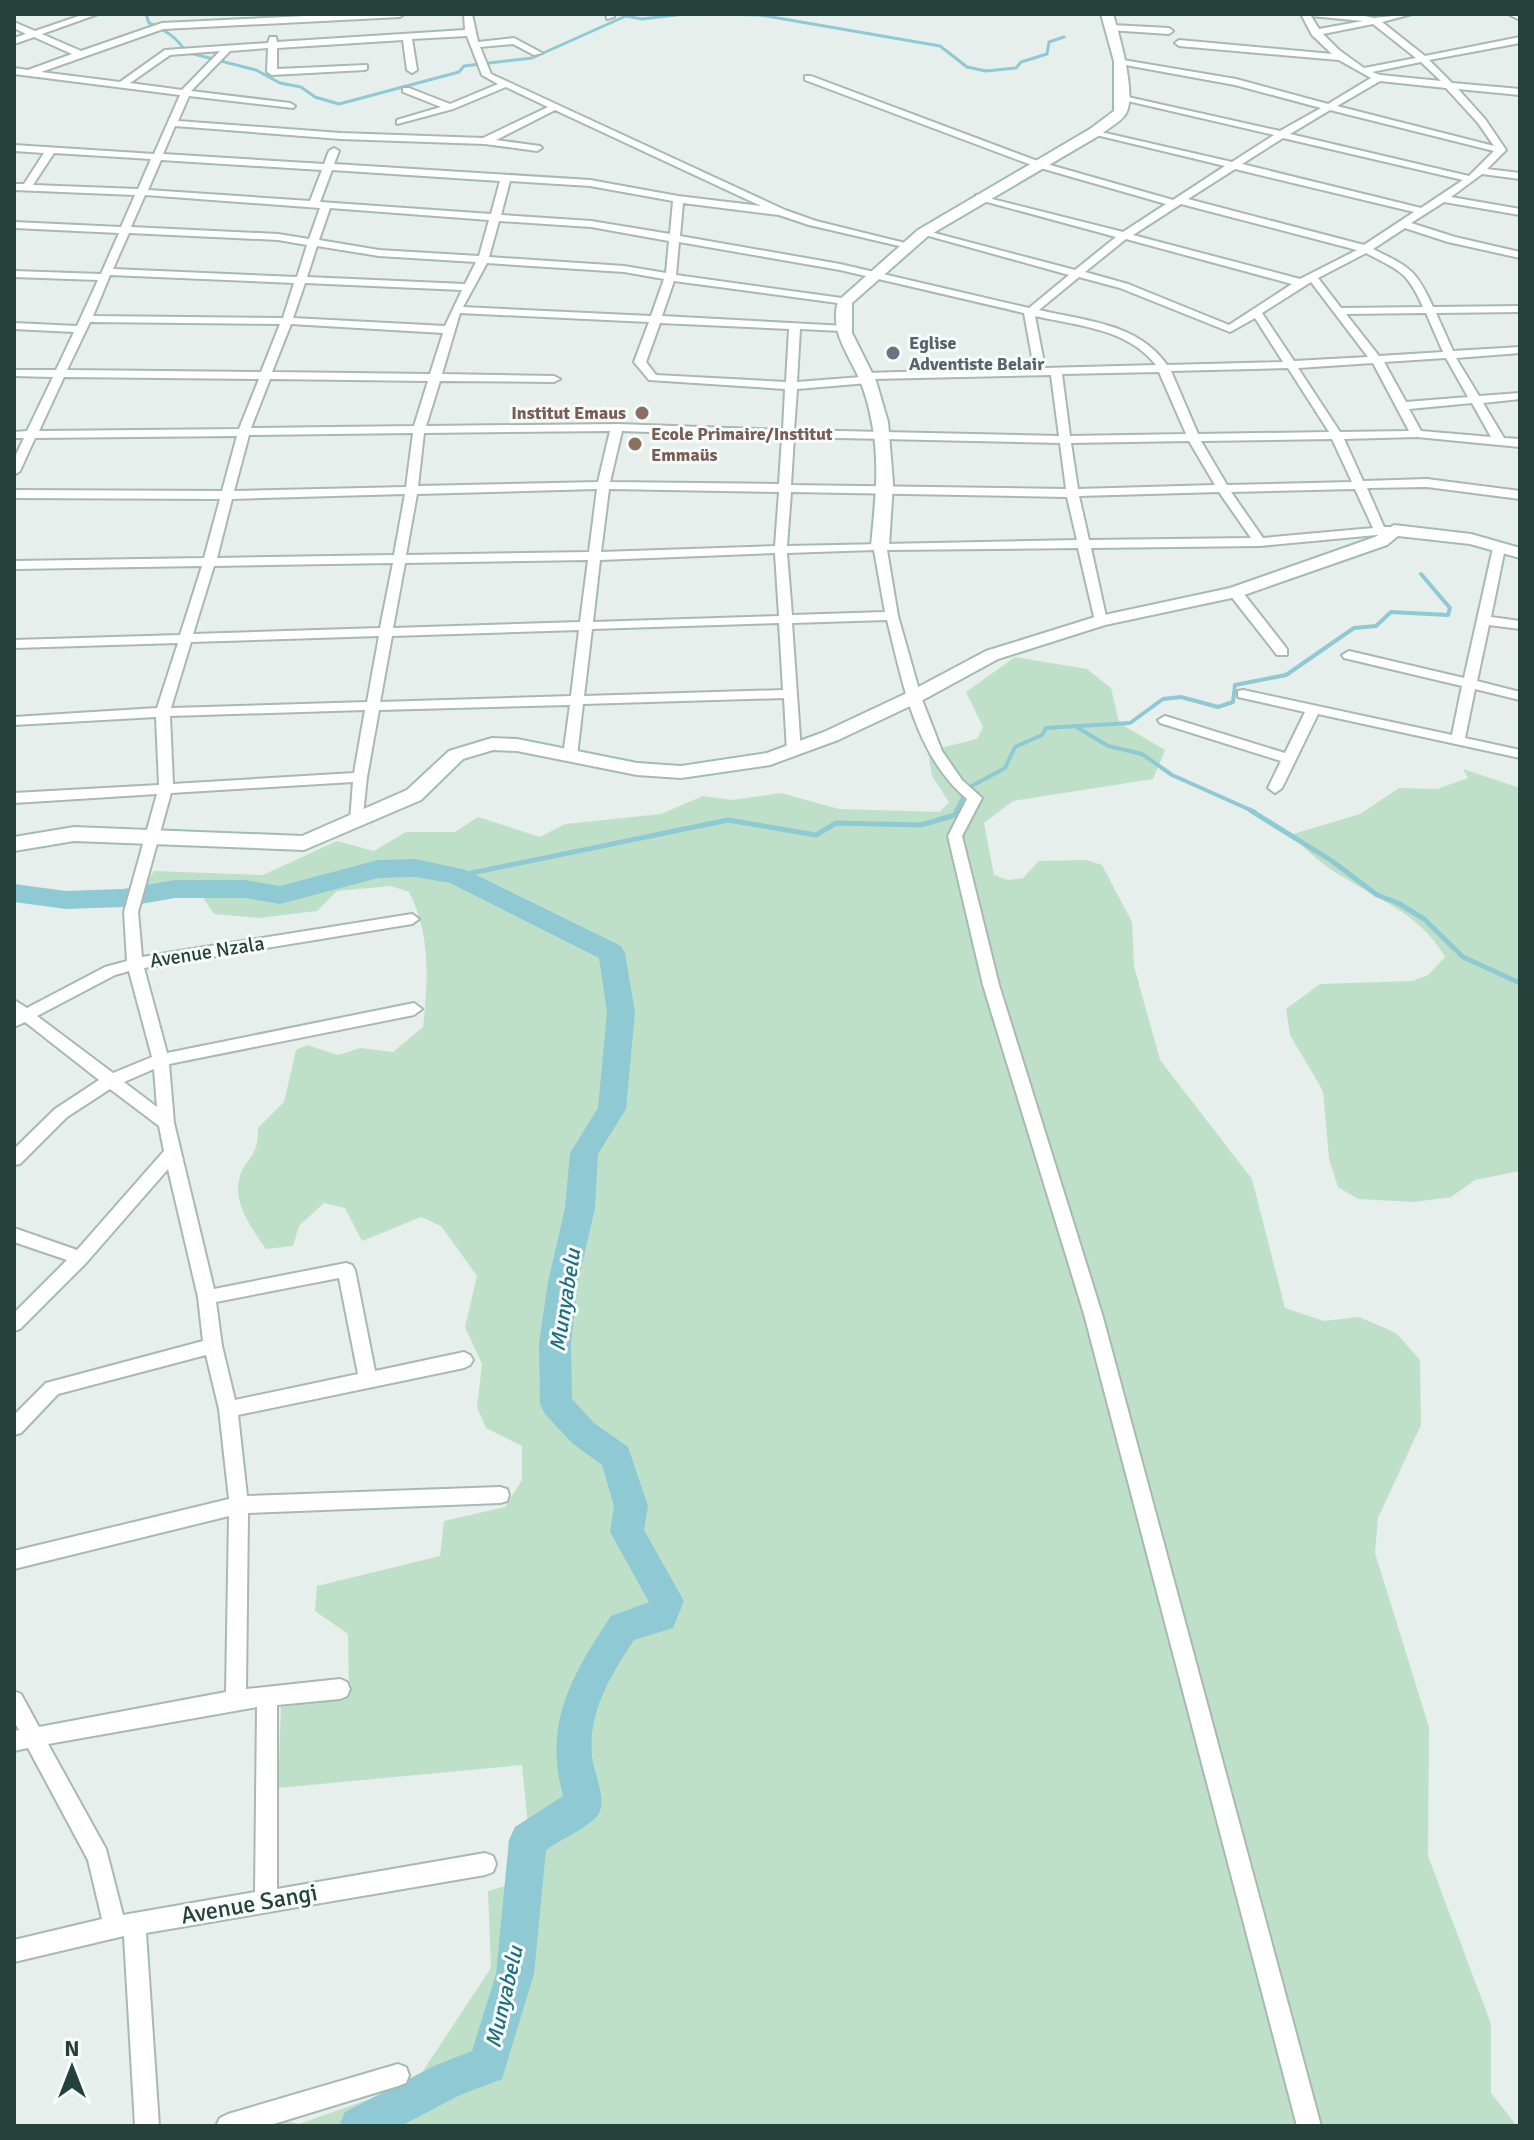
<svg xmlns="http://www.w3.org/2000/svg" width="1534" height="2140" viewBox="0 0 1534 2140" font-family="Signika,sans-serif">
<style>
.green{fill:#bfe0c8}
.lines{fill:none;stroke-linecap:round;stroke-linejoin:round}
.stream-far2{stroke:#8ec9d4;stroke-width:3}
.stream-far1{stroke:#8ec9d4;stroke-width:4}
.stream{stroke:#8ec9d4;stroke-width:5}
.river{fill:#8ec9d4;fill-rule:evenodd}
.street-casing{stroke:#a8b8b2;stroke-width:4}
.secondary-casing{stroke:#a4bbb3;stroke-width:4}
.street{fill:#fff;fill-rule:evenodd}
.secondary{fill:#fff;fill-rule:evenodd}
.worship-dot{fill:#6b7280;stroke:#f7fbf9;stroke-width:3}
.education-dot{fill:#8d6e63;stroke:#f7fbf9;stroke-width:3}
.labels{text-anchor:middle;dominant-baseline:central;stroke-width:6;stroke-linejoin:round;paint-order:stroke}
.far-worship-label{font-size:18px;font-weight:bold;fill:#5b616d;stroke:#f7fbf9;text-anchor:start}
.far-education-label{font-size:18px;font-weight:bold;fill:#785e54;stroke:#f7fbf9;text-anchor:end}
.street-label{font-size:20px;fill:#24423a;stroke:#f7fbf9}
.water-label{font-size:22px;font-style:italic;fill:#1c6f80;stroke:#f7fbf9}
.near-street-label{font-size:24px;fill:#24423a;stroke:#f7fbf9}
</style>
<rect width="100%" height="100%" fill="#e6efeb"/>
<path class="green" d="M1015 657 1087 669 1111 688 1119 723 1165 750 1153 779 1013 801 984 823 994 875 1008 880 1023 878 1039 861 1087 860 1102 865 1132 922 1134 966 1160 1060 1252 1179 1285 1308 1324 1321 1359 1317 1396 1333 1420 1360 1421 1425 1378 1518 1375 1553 1429 1727 1428 1856 1491 2024V2093L1517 2126H234L242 2111 299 2124 415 2083 491 1968 488 1891 533 1878 522 1765 278 1788 281 1707 349 1695 348 1634 315 1611 317 1586 440 1556 444 1521 505 1507 522 1480V1446L486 1428 477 1407 482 1364 465 1327 477 1276 441 1226 421 1217 362 1241 345 1208 324 1203 299 1226 293 1246 266 1249C253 1231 233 1203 239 1180 244 1158 259 1158 258 1128L284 1102 296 1050 307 1045 338 1055 360 1048 393 1052 423 1027C428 982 431 934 409 892L391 886 337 891 317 911 258 918 214 914 202 896 167 894 146 884 154 871 263 875 337 841 374 851 406 832H455L478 817 540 837 565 824 661 814 703 796 731 800 781 793 839 809 940 812 949 802 932 776 928 751 977 739 983 727 966 692Z
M1463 769 1520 788V1171L1475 1180 1451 1197 1414 1202 1358 1199 1338 1187 1329 1159 1323 1091 1290 1035 1286 1009 1320 984 1412 981 1428 975 1445 957C1422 915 1377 899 1338 874 1321 864 1305 848 1290 835L1360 814 1399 788 1437 789 1468 778Z"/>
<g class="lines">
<path class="stream-far2" d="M146 14 149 23C166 30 177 38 186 52L256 70 280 83 301 87 315 97 339 104 459 72 464 66 532 58 626 16 642 19 684 14
M724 14 760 15 940 46 967 67 986 71 1016 68 1021 62 1047 54 1049 42 1064 37"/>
<path class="stream-far1" d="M1075 726 1108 746 1142 754 1172 775 1255 812
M956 812 968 788 1005 768 1015 747 1042 735 1046 728 1130 723 1163 699 1181 697 1218 707 1233 702 1235 685 1286 675 1354 628 1376 626 1391 612 1448 615 1450 608 1421 574"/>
<path class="stream" d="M1250 810 1332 861 1377 895 1398 903 1424 919 1463 957 1520 983
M457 876 728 820 816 835 836 823 921 825 955 815 957 810"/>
<path class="river" d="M416 859 466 870 621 946 625 953 635 1012 626 1109 598 1154 595 1208 578 1282 571 1343 572 1399 594 1423 628 1447 648 1506 644 1530 684 1601 673 1628 634 1640C611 1675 588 1711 592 1755 593 1772 608 1800 598 1815 590 1826 559 1841 546 1850L534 1974 502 2079 460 2095 401 2126H339L345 2112 436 2065 472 2051 496 1974 509 1840 515 1827 563 1796C543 1723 572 1675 611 1616L649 1602 610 1532 614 1506 602 1465 572 1443 545 1414 540 1404 539 1343 548 1282 565 1208 570 1153 598 1108 607 1012 599 958 450 883 416 877 378 878 280 904 245 898H175L123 907 66 909 14 902V884L66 891 123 889 175 880H245L280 886 378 860Z"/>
<g class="street-casing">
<path id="street" d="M85 14H98L42 34 81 51 162 23 348 14H404L400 17 163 29 41 72 120 82 165 50 268 43 270 37H276L277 42 465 30 464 14H472L478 42 514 38 542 53 534 55 513 44 480 47 491 74 785 210 816 221 913 245 908 248 809 225 779 215 683 203 680 236 840 264 1029 308 1069 275 918 233 923 230 1075 270 1116 237 976 199V195L1123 232 1166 204 1037 167 805 80V76H811L1043 163 1173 200 1225 166 1092 134V130L1232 162 1274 135 1119 99V95L1280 131 1321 108 1235 85 1120 64 1115 61 1117 59 1236 79 1328 104 1371 78 1339 60 1179 46 1175 43 1179 40 1332 54 1312 35 1301 14H1355L1374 18 1412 14 1382 22 1425 56 1520 37V43L1429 60 1452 83 1520 89V95L1458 89 1485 119 1506 150 1487 169 1520 173V179L1482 174 1451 197 1520 209V215L1444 202 1411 223 1455 237 1520 252V258L1448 242 1405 228 1373 249C1409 267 1416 269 1433 307L1520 306V312L1436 313 1453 351 1520 347V353L1456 358 1479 396 1520 393V399L1483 403 1504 438 1520 439V447L1417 437 1344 439 1363 481 1427 479 1520 491V499L1427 487 1367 488 1384 527H1398V533L1260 546 1091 548 1107 621 1101 625 1095 621 1078 548 887 550 898 616 921 697 942 751 962 780 982 798 962 836 999 985 1102 1314 1321 2126H1297L1084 1314 983 985 948 836 967 799C915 755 903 683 887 620L792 623 801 752 794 756 787 752 784 698 583 704 577 756 570 760 563 756 570 705 379 710 367 777 362 824H352L350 821 353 782 171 793 138 912 142 957 412 914 419 919 412 924 144 968 167 1053 414 1003 422 1009 414 1015 169 1064 174 1123 214 1289 346 1263 352 1265 355 1270 375 1371 464 1352 470 1355 473 1360 470 1365 464 1368 238 1415 247 1496 500 1487 507 1489 509 1495 507 1501 500 1503 248 1513 246 1689 340 1679 347 1682 350 1689 347 1696 340 1699 277 1705V1889L485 1853 493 1856 496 1864 493 1872 485 1875 146 1933 159 2126H135L124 1936 14 1962V1940L102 1919 88 1860 28 1748 14 1751V1731L19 1730 14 1721V1691L21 1694 39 1727 226 1692 229 1516 14 1569V1551L229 1499 219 1409 206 1355 58 1394 21 1433 14 1435V1415L46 1383 203 1341 198 1297 168 1169 86 1263 20 1329 14 1331V1313L67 1260 14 1242V1228L77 1250 164 1151 159 1126 110 1089 67 1117 20 1164 14 1165V1149L55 1109 99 1080 25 1022 14 1027V1000L27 1008 105 967 127 961 124 912 157 794 14 803V793L159 785 156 717 14 725V717L157 708 178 643 14 648V640L180 635 202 566 14 569V561L204 558 220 499 14 498V490L222 491 237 436 35 438 20 471 14 475V459L24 438H14V432L27 431 53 377 14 376V370H56L74 332 14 329V323L77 326 98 280 14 277V271L101 274 119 233 14 228V222L121 227 135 195 14 190V184H24L44 153 14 151V145L154 154 180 95 14 74V68L28 70 72 54 34 37 14 44V38L26 34 14 28V22L35 31ZM1311 16 1363 21 1319 29ZM1373 24 1416 58 1364 68 1339 50 1323 34ZM467 36 482 75 498 84 450 104 409 88H403V92L441 107 397 120V124L453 109 506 87 548 107 483 138 341 133 178 121 189 96 293 108 295 106 290 103 191 91 230 51 268 48 267 72 272 75 364 70 367 69V65L277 69V48L403 40 407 70 412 73 417 70 412 39ZM220 51 182 90 130 83 170 55ZM1421 62 1441 81 1380 75 1372 72ZM1380 81 1446 88 1478 123 1494 146 1337 106ZM555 110 761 206 678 196 590 180 334 164 339 151 334 148 329 151 324 164 163 154 175 126 341 139 485 144 537 151 542 148 540 146 496 140ZM1330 110 1494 151 1469 176 1290 134ZM1283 138 1463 180 1421 208 1242 164ZM54 153 151 159 138 189 33 185ZM161 160 322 170 310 201 148 190ZM1235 169 1414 212 1364 245 1188 199ZM332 170 500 181 491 214 320 202ZM510 181 590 186 673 201 670 234 591 221 501 215ZM145 195 320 208 309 239 278 234 131 227ZM1181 204 1357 250 1300 279 1133 235ZM330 208 489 220 479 256 379 250 319 240ZM499 221 591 227 669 241 666 273 624 266 489 257ZM129 233 278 240 307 245 297 277 113 269ZM1126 239 1292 284 1229 325 1128 284 1085 272ZM679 242 840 270 1024 313 1034 368 866 373 862 374 861 377 797 382 800 329 842 331 847 328 846 326 662 316 674 281 845 304 849 303V299L676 275ZM317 246 379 256 476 262 465 284 307 277ZM1366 253C1400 271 1407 271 1423 307L1341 308 1318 278ZM487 263 624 272 664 279 651 316 463 307ZM110 275 294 283 283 318 93 316ZM1079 277 1120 288 1230 332 1255 318 1283 362 1167 365C1138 323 1085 321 1039 310ZM1311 282 1368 357 1294 361 1262 313ZM305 283 462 290 445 326 293 318ZM460 313 649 322 634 362 649 380 785 389 783 430 617 424 426 426 440 381 554 382 560 379 554 376 442 374ZM1426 313 1443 352 1379 356 1346 314ZM1035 316C1078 326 1127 328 1156 365L1045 368ZM90 322 280 324 261 372 67 370ZM660 323 789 329 786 382 656 375 646 362ZM291 324 443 333 430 374 272 372ZM1446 358 1468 397 1406 402 1384 362ZM1373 363 1409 431 1340 432 1298 368ZM1288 368 1329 432 1198 434 1171 371ZM1159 372 1186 434 1070 436 1062 374ZM1051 375 1059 436 794 430 797 389 868 383 873 379ZM64 377 259 379 239 429 39 431ZM270 379 428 381 414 426 251 428ZM1472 403 1491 437 1421 431 1409 409ZM610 431 598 482 418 486 424 433ZM622 431 782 437 779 484 610 482ZM413 433 406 487 234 491 249 435ZM794 437 1060 443 1066 489 791 485ZM1332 439 1352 482 1227 485 1201 441ZM1189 441 1215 485 1078 489 1071 443ZM597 489 589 552 406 555 417 494ZM609 489 779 492 775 546 601 552ZM1355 489 1373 528 1263 538 1231 492ZM791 492 1067 497 1077 540 787 546ZM1219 492 1251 538 1089 540 1079 496ZM405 494 394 555 217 558 232 499ZM874 550 885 612 792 615 787 553ZM775 553 779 616 593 622 600 560ZM588 560 580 622 393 628 405 563ZM393 563 380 628 193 634 214 566ZM779 623 783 690 584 696 592 629ZM579 630 571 696 380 702 392 636ZM379 636 367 702 171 708 191 642ZM365 710 354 773 173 784 170 716ZM129 971 152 1057 113 1073 37 1016 115 975ZM154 1069 157 1107 124 1082ZM339 1278 358 1374 235 1400 222 1346 216 1302ZM257 1707 255 1892 123 1915 106 1849 48 1744Z
M606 14H614V17L607 19Z
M1508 14H1520V20Z
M1112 25 1169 28 1173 31 1169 34 1109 30V26Z
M1499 544 1505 548 1491 617 1520 621V629L1489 625 1477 681 1520 692V700L1475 689 1465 738 1520 750V758L1318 714 1282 788 1275 793 1268 788 1281 761 1160 723 1158 720 1165 716 1285 753 1305 712 1238 697V691L1243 690 1452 735 1462 686 1344 658 1342 655 1349 651 1464 678 1493 548Z
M1235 588 1240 589 1287 649V655H1277L1230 595V589Z
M398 2064 406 2067 409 2075 406 2083 398 2086 267 2126H216L220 2118 228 2114Z"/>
</g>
<g class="secondary-casing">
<path id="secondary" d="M1101 14H1113C1119 34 1138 98 1125 115 1119 123 1107 129 1100 135L928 236 852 303V333L876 381 888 422 893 483 889 546 880 551 874 550 871 546C875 505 880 463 872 423 869 407 865 391 858 376 846 350 830 331 838 301L918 230 1090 129 1114 111V61Z
M1394 525 1471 534 1520 548V558L1470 544 1398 536 1387 545 1241 596 1105 625 998 659 921 701 838 740 770 765 681 778 637 775 517 751 493 750 463 759 421 800 304 850 74 841 14 851V837L74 827 302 836 407 790 449 751 492 738 517 739 637 763 681 766 767 753 824 732 907 693 986 651 1095 617 1230 588 1375 537Z"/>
</g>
<use href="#street" class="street"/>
<use href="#secondary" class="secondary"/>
</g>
<circle class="worship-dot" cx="893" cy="353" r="8"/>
<g class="education-dot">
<circle cx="642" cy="413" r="8"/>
<circle cx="635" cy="444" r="8"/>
</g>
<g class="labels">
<g class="far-worship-label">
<text x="909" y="343">Eglise<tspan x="909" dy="21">Adventiste Belair</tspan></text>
</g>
<g class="far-education-label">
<text x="626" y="413">Institut Emaus</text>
<text x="651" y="434" text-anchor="start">Ecole Primaire/Institut<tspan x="651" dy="21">Emmaüs</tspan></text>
</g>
<g class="street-label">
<text transform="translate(207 952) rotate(-9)">Avenue Nzala</text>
</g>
<g class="water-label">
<text transform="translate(565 1300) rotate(-81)">Munyabelu</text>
<text transform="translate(504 1997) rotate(-77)">Munyabelu</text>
</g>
<g class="near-street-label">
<text transform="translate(249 1904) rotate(-10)">Avenue Sangi</text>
</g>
</g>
<rect width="1534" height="2140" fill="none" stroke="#24423a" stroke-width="32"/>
<g transform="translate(72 2068)" stroke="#f7fbf9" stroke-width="6" paint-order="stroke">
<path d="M0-6L14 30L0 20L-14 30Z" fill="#24423a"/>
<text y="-12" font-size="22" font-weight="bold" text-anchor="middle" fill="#24423a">N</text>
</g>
</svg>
